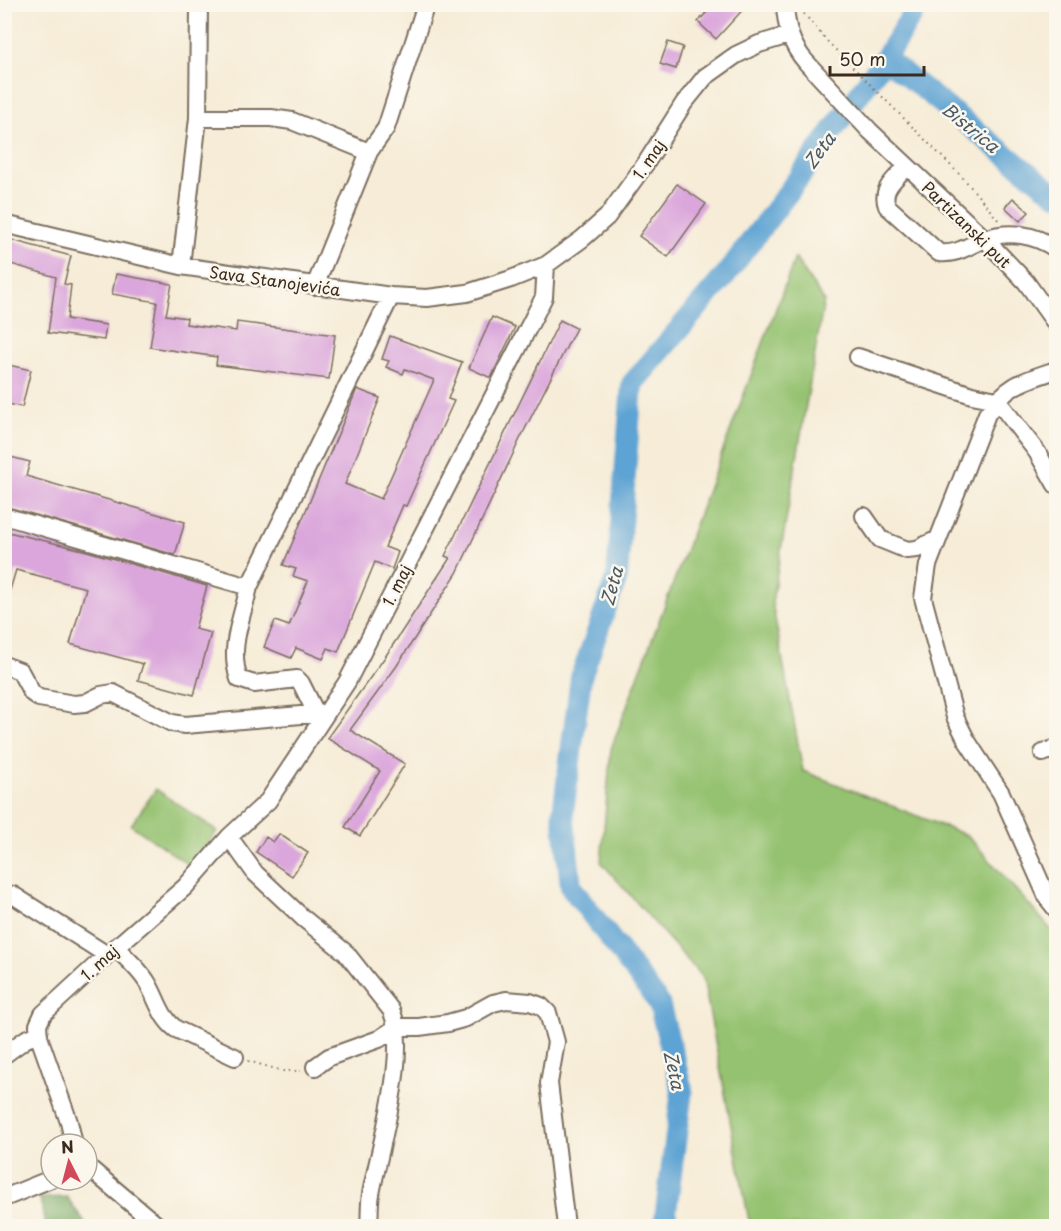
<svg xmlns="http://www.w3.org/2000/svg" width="1061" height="1231" viewBox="0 0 1061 1231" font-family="'Playpen Sans',sans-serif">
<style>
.green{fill:#95c271;stroke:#687648;stroke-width:1.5}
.forest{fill:#78a863;stroke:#5a6940;stroke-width:1.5}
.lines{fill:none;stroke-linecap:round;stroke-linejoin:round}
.river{stroke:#5da3d3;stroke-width:22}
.building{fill:#daa6db}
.minor-casing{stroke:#7c6e5f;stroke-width:20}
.path{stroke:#7c6e5f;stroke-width:2;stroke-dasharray:1.5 4.5;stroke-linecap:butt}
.minor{stroke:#fff;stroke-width:16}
.labels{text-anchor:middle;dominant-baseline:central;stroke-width:5;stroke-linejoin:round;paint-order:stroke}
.street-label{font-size:16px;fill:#3b2a1e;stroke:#fbf7ec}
.water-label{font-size:18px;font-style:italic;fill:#495a66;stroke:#fbf7ec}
</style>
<rect width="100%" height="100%" fill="#fbf7ec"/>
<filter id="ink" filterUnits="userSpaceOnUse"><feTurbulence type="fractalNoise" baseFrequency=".0167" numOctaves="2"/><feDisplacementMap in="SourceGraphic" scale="12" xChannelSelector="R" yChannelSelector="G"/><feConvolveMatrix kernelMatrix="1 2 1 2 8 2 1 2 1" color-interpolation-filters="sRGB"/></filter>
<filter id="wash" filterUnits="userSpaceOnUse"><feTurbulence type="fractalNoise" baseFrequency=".008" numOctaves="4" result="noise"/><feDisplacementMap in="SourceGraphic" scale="24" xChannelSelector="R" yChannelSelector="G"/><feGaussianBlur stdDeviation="1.35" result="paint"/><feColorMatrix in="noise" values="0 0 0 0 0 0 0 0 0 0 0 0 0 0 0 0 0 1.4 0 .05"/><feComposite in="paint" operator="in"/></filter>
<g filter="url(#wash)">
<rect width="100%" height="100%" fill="#f6ecd7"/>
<path class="green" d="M795 258 824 301 772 602 803 771 968 836 1056 935V1226H750L703 978 601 862 611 749Z
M156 789 217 831 192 867 131 825Z"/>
<path class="forest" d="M67 1197 87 1226H45L40 1198Z"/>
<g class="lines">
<path class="river" d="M885 58 1056 195
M664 1226 682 1090 659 1003 571 887 563 813 581 677 617 577 632 384 724 277 787 194 885 58 919 4"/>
</g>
<g id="blocks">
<path class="building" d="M696 4H748L716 39 698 22 706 13Z
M668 42 683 47 676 69 660 64Z
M677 184 706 204 668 257 639 236Z
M1013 198 1029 212 1020 221 1005 207Z
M4 238 71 256 64 284 71 285 67 319 106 325 104 340 48 333 56 277 4 262Z
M116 274 172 284 166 315 187 318 186 324 236 331 237 322 335 335 329 379 216 365 217 357 150 347 157 302 112 294Z
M492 317 515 327 491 378 469 368Z
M560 320 576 328 520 439 457 573 396 667 350 730 405 764 360 836 345 827 380 771 327 738 385 657 450 558 445 556Z
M390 336 462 362 448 399 454 401 406 506 403 505 385 547 398 552 392 569 375 562 338 652 328 648 323 659 296 648 291 658 264 647 275 621 289 626 308 581 293 576 296 569 283 565 357 389 380 398 345 484 381 499 434 380 405 369 403 374 386 367 389 361 382 359Z
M4 364 31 370 22 407 4 403Z
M7 456 30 462 26 476 185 522 175 555 4 506V464Z
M4 531 87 551 207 586 195 629 211 633 194 695 138 680 143 664 70 644 86 588 16 570 7 600H4Z
M279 834 308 853 292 876 256 852 266 837 273 842Z"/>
</g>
</g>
<g filter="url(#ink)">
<use href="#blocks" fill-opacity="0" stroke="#7c6e5f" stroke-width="1.5"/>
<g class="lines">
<g class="minor-casing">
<path id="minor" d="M785 4C786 27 791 45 806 62L870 131 985 239 1026 282 1056 324
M198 118H271L292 121 369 152
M907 166C897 178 880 188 887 206L939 253C957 255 968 246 984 239 1009 230 1035 234 1056 249
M4 224 181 266 391 296 427 298 467 293 511 279 546 265 582 239 607 217 646 163 684 103 705 77 736 55 759 44 789 35
M181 266 198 118 199 4
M315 286 369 152 386 128 426 4
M858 357 972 395 997 400 1037 452 1056 485
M1056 370C1023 381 1008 384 987 414L928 565 923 598 955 717 967 741 1001 793 1048 899 1056 909
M4 516 249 587 391 296
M864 516 880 539 907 550 917 549 938 539
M249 587C242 618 228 648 239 679L254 684 297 679 301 683 316 713
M4 665 20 671 32 693 39 698 74 704 85 703 101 695 113 693 172 723 185 725 324 713
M1043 753 1056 748
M229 837 255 873 303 918 346 953 391 1010C410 1049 379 1150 371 1194 369 1205 370 1216 369 1226
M4 894 13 895 107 955
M115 947C126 958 139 969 147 982 157 998 160 1017 176 1029L235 1057
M4 1055 26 1039 39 1034
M315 1067 329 1057 379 1039 397 1027H419L448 1023 466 1018 493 1003 506 1000 530 1002 541 1006 548 1013 556 1042 549 1083 566 1226
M74 1144 69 1122 39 1037 38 1025 43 1014 107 955 185 887 229 837 268 801 347 682 544 297 546 265
M87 1166 158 1226
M4 1198 51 1179"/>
</g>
<path class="path" d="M800 9 828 42 965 180 999 221
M248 1061 283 1071H301"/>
<use href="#minor" class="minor"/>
</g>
</g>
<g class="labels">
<g class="street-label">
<text transform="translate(648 159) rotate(-56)">1. maj</text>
<text transform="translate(967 224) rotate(44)">Partizanski put</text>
<text transform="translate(275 280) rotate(8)">Sava Stanojevića</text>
<text transform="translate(396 585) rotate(-63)">1. maj</text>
<text transform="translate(99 962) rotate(-42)">1. maj</text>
</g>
<g class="water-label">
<text transform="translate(971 127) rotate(39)">Bistrica</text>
<text transform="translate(819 150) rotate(-54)">Zeta</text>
<text transform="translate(611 586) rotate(-75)">Zeta</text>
<text transform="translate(675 1070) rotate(78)">Zeta</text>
</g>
</g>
<rect width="1061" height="1231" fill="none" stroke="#fbf7ec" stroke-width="24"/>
<g transform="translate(69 1162) rotate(354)"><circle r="28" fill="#fbf7ec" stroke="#aea59a" stroke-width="1.5"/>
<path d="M0-4.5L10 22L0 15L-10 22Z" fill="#d1495b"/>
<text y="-9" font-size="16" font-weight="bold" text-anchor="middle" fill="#3b2a1e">N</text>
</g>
<path d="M830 66v9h94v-9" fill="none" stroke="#3b2a1e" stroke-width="3"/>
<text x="839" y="66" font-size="18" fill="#3b2a1e" stroke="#fbf7ec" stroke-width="4.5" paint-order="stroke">50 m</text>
</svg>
